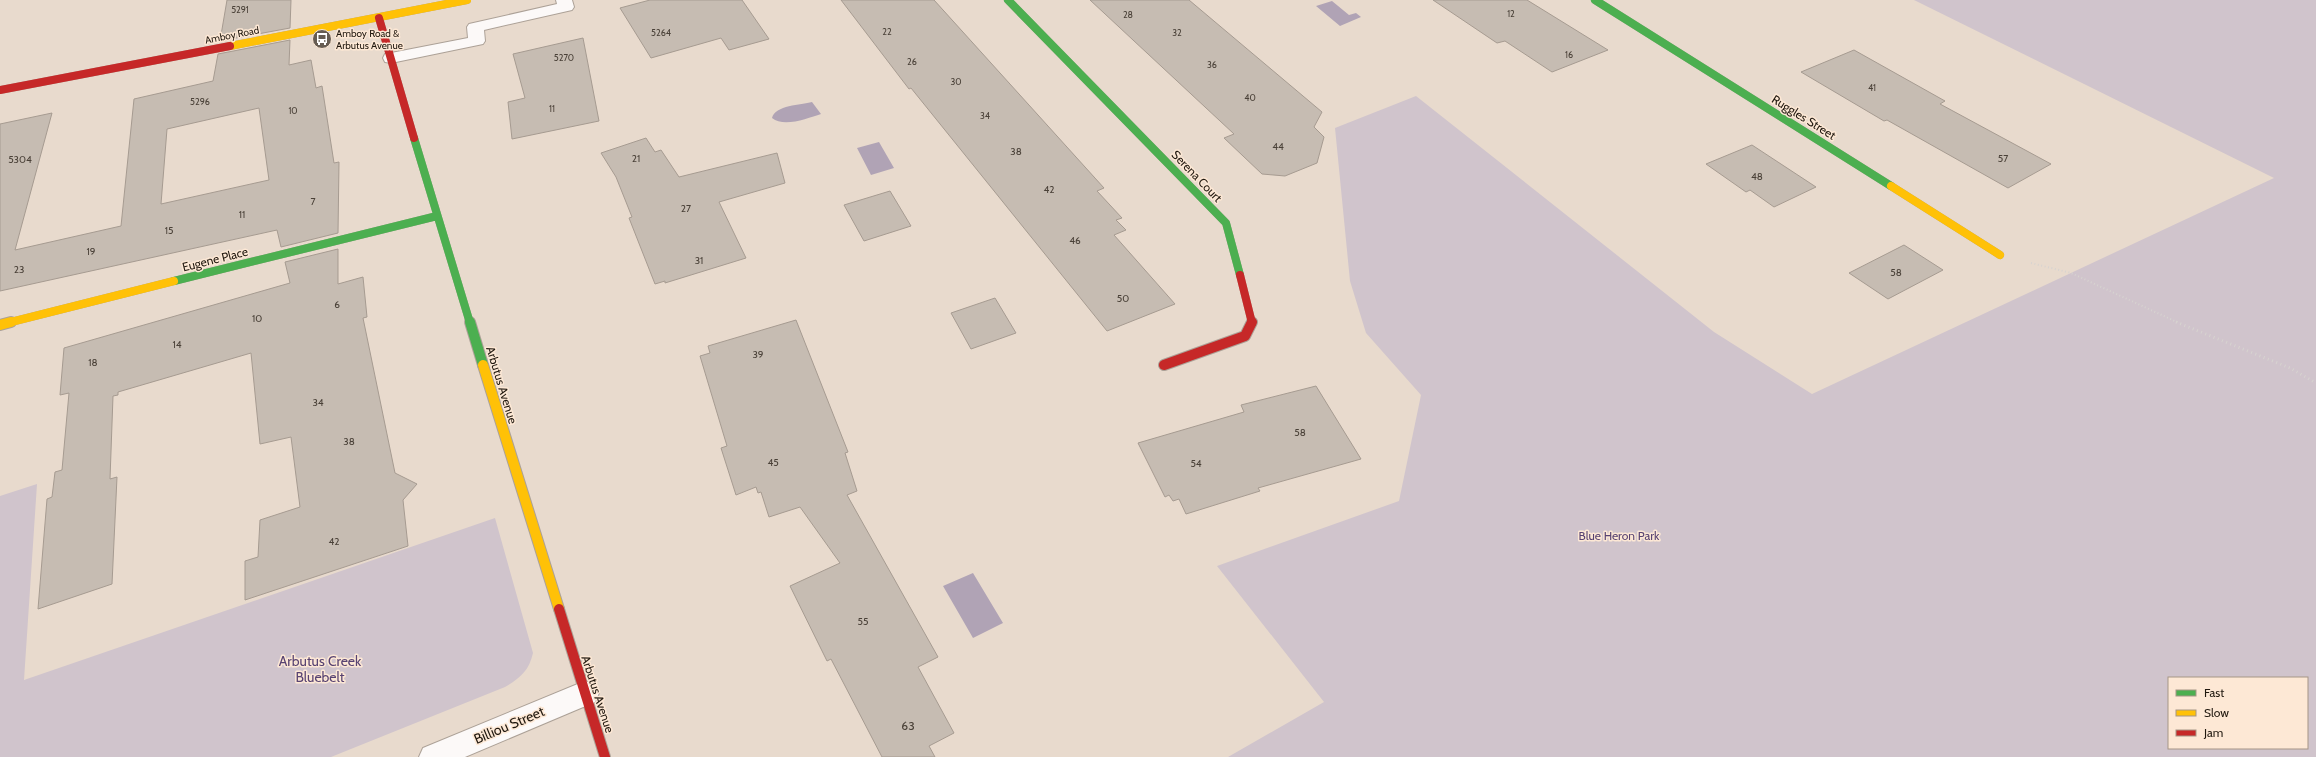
<svg xmlns="http://www.w3.org/2000/svg" width="2316" height="757" viewBox="0 0 2316 757" font-family="Cabin,sans-serif">
<style>
.green{fill:#d0c4cc;fill-rule:evenodd}
.water{fill:#b0a3b5}
.building{fill:#c6bcb2;stroke:#a69b91;fill-rule:evenodd}
.lines{fill:none;stroke-linecap:round;stroke-linejoin:round}
.lane-casing{stroke:#aca197;stroke-width:2}
.street-casing{stroke:#aca197;stroke-width:2}
.fast-far1-casing{stroke:#aca197;stroke-width:8}
.fast-casing{stroke:#aca197;stroke-width:12}
.slow-far1-casing{stroke:#aca197;stroke-width:8}
.slow-casing{stroke:#aca197;stroke-width:12}
.jam-far1-casing{stroke:#aca197;stroke-width:8}
.jam-casing{stroke:#aca197;stroke-width:12}
.path-far1{stroke:#d7d3d0;stroke-width:2;stroke-dasharray:1 2.5;stroke-linecap:butt}
.path{stroke:#d7d3d0;stroke-width:3;stroke-dasharray:1 3.5;stroke-linecap:butt}
.lane{fill:#fcf9f8;fill-rule:evenodd}
.street{fill:#fcf9f8;fill-rule:evenodd}
.fast-far1{stroke:#4caf50;stroke-width:8}
.fast{stroke:#4caf50;stroke-width:10}
.slow-far1{stroke:#ffc107;stroke-width:8}
.slow{stroke:#ffc107;stroke-width:10}
.jam-far1{stroke:#c62828;stroke-width:8}
.jam{stroke:#c62828;stroke-width:10}
.labels{text-anchor:middle;dominant-baseline:central;stroke-width:3;stroke-linejoin:round;paint-order:stroke}
.far-number-label{font-size:9px;fill:#4a4138}
.far-poi-label{font-size:10px;fill:#20180f;stroke:#fde8d5;text-anchor:start}
.far-street-label{font-size:10px;fill:#20180f;stroke:#fde8d5}
.number-label{font-size:10px;fill:#4a4138}
.street-label{font-size:12px;fill:#20180f;stroke:#fde8d5}
.park-label{font-size:12px;fill:#584372;stroke:#fde8d5}
.near-number-label{font-size:12px;fill:#4a4138}
.near-park-label{font-size:14px;fill:#584372;stroke:#fde8d5}
.near-street-label{font-size:14px;fill:#20180f;stroke:#fde8d5}
</style>
<rect width="100%" height="100%" fill="#e8dacd"/>
<path class="green" d="M1914 0H2316V757H1228L1324 702 1217 566 1399 501 1421 395 1366 333 1350 281 1335 128 1416 96 1714 332 1812 394 2274 178ZM2169 678H2307V748H2169Z
M37 484 24 680 495 518 533 653C529 671 520 678 505 687L331 757H0V496Z"/>
<path class="water" d="M1332 1 1349 15 1356 13 1361 17 1340 26 1316 6Z
M812 102 821 114C808 118 784 128 772 118 775 105 801 105 812 102Z
M879 142 894 168 871 175 857 148Z
M973 573 1003 623 973 638 943 586Z"/>
<path class="building" d="M227 0H291L290 28 220 41Z
M650 0H742L769 39 729 50 721 38 651 58 620 8Z
M841 0H934L1104 188 1097 191 1122 218 1116 220 1126 230 1114 235 1175 304 1107 331 911 88 909 89Z
M1090 0H1189L1322 112 1314 127 1324 137 1317 163 1285 176 1262 174 1224 138 1234 134Z
M1433 0H1527L1608 50 1552 72 1505 41 1497 43Z
M583 38 599 121 512 139 508 102 525 98 513 54Z
M290 40 289 65 311 60 316 88 322 86 334 163 339 162 338 233 281 247 277 230 0 291V124L52 113 15 250 121 226 134 99 213 81 218 54ZM259 108 269 180 161 204 167 129Z
M1854 50 1945 101 1940 104 2051 164 2008 188 1887 120 1884 121 1801 72Z
M646 138 655 152 661 150 679 177 777 153 785 183 719 202 746 258 665 283V281L655 284 629 218 632 217 616 177 601 153Z
M1752 145 1816 187 1774 207 1750 190 1746 192 1706 164Z
M890 191 911 226 864 241 844 205Z
M1904 245 1943 270 1888 299 1849 273Z
M338 249V284L363 277 367 317 363 318 395 473 417 484 403 500 408 546 245 600V561L258 557 260 520 300 507 291 437 260 444 251 353 118 392V395L113 396 110 479 117 477 112 584 38 609 47 499 52 497 55 472 62 470 69 393 60 395 64 348 290 283 285 262Z
M995 298 1016 333 971 349 951 313Z
M796 320 848 452 845 453 857 491 847 495 938 657 918 667 954 733 929 746 935 757H882L831 659 827 661 790 586 840 563 800 507 769 517 761 492 758 493 756 487 736 495 721 448 727 446 700 356 710 353 708 346Z
M1316 386 1361 459 1258 488 1260 491 1186 514 1179 499 1173 501 1169 495 1165 497 1138 443 1244 412 1241 405Z"/>
<g class="lines">
<g class="lane-casing">
<path id="lane" d="M556 0H572L574 7 572 10 484 30 485 41 483 44 391 63 385 62 383 58 385 54 391 53 468 38 467 27 469 24 557 4Z"/>
</g>
<g class="street-casing">
<path id="street" d="M585 681 595 684 599 693 595 702 465 757H419L423 748Z"/>
</g>
<g class="fast-far1-casing">
<path id="fast-far1" d="M1008 0 1226 223 1240 275
M1595 0 1891 186
M414 138 470 323
M174 281 437 216"/>
</g>
<g class="fast-casing">
<path id="fast" d="M470 322 483 365"/>
</g>
<g class="slow-far1-casing">
<path id="slow-far1" d="M230 46 467 0
M1891 186 2000 255
M7 323 174 281"/>
</g>
<g class="slow-casing">
<path id="slow" d="M0 325 11 322
M483 365 559 609"/>
</g>
<g class="jam-far1-casing">
<path id="jam-far1" d="M379 18 414 138
M0 90 230 46
M1240 275 1252 323"/>
</g>
<g class="jam-casing">
<path id="jam" d="M1164 365 1245 336 1252 322
M559 609 605 757"/>
</g>
<path class="path-far1" d="M2031 263 2071 273 2179 323"/>
<path class="path" d="M2176 322 2290 368 2316 383"/>
<use href="#lane" class="lane"/>
<use href="#street" class="street"/>
<use href="#fast-far1" class="fast-far1"/>
<use href="#fast" class="fast"/>
<use href="#slow-far1" class="slow-far1"/>
<use href="#slow" class="slow"/>
<use href="#jam-far1" class="jam-far1"/>
<use href="#jam" class="jam"/>
</g>
<defs>
<g id="bus-disc" transform="scale(1)"><circle r="9.5" fill="#665c52" stroke="#fde8d5"/><path d="M-5-6H5V4H4V6H2V4H-2V6H-4V4H-5ZM-3.5-4V0h7V-4ZM-3.5 1.2v1.5H-2V1.2ZM2 1.2v1.5H3.5V1.2Z" fill="#fff"/></g>
</defs>
<g fill-rule="evenodd">
<use href="#bus-disc" x="322" y="39"/>
</g>
<g class="labels">
<g class="far-number-label">
<text x="240" y="9">5291</text>
<text x="1511" y="13">12</text>
<text x="1128" y="14">28</text>
<text x="887" y="31">22</text>
<text x="661" y="32">5264</text>
<text x="1177" y="32">32</text>
<text x="1569" y="54">16</text>
<text x="564" y="57">5270</text>
<text x="912" y="61">26</text>
<text x="1212" y="64">36</text>
<text x="956" y="81">30</text>
<text x="1872" y="87">41</text>
<text x="1250" y="97">40</text>
<text x="200" y="101">5296</text>
<text x="552" y="108">11</text>
<text x="293" y="110">10</text>
<text x="985" y="115">34</text>
</g>
<g class="far-poi-label">
<text x="336" y="33">Amboy Road &amp;<tspan x="336" dy="12">Arbutus Avenue</tspan></text>
</g>
<g class="far-street-label">
<text transform="translate(232 35) rotate(-11)">Amboy Road</text>
</g>
<g class="number-label">
<text x="1278" y="146">44</text>
<text x="1016" y="151">38</text>
<text x="636" y="158">21</text>
<text x="2003" y="158">57</text>
<text x="20" y="159">5304</text>
<text x="1757" y="176">48</text>
<text x="1049" y="189">42</text>
<text x="313" y="201">7</text>
<text x="686" y="208">27</text>
<text x="242" y="214">11</text>
<text x="169" y="230">15</text>
<text x="1075" y="240">46</text>
<text x="91" y="251">19</text>
<text x="699" y="260">31</text>
<text x="19" y="269">23</text>
<text x="1896" y="272">58</text>
<text x="1123" y="298">50</text>
<text x="337" y="304">6</text>
<text x="257" y="318">10</text>
<text x="177" y="344">14</text>
<text x="758" y="354">39</text>
<text x="93" y="362">18</text>
<text x="318" y="402">34</text>
<text x="1300" y="432">58</text>
<text x="349" y="441">38</text>
<text x="773" y="462">45</text>
<text x="1196" y="463">54</text>
<text x="334" y="541">42</text>
<text x="863" y="621">55</text>
</g>
<g class="street-label">
<text transform="translate(1804 117) rotate(32)">Ruggles Street</text>
<text transform="translate(1197 176) rotate(46)">Serena Court</text>
<text transform="translate(215 259) rotate(-14)">Eugene Place</text>
<text transform="translate(502 385) rotate(73)">Arbutus Avenue</text>
<text transform="translate(598 694) rotate(72)">Arbutus Avenue</text>
</g>
<g class="park-label">
<text x="1619" y="535">Blue Heron Park</text>
</g>
<g class="near-number-label">
<text x="908" y="725">63</text>
</g>
<g class="near-park-label">
<text x="320" y="661">Arbutus Creek<tspan x="320" dy="16">Bluebelt</tspan></text>
</g>
<g class="near-street-label">
<text transform="translate(509 725) rotate(-23)">Billiou Street</text>
</g>
</g>
<rect x="2168" y="677" width="140" height="72" fill="#fde8d5" stroke="#a59586"/>
<rect x="2176" y="690" width="20" height="6" fill="#4caf50" stroke="#a59586"/>
<text x="2204" y="697" font-size="12" fill="#20180f">Fast</text>
<rect x="2176" y="710" width="20" height="6" fill="#ffc107" stroke="#a59586"/>
<text x="2204" y="717" font-size="12" fill="#20180f">Slow</text>
<rect x="2176" y="730" width="20" height="6" fill="#c62828" stroke="#a59586"/>
<text x="2204" y="737" font-size="12" fill="#20180f">Jam</text>
</svg>
